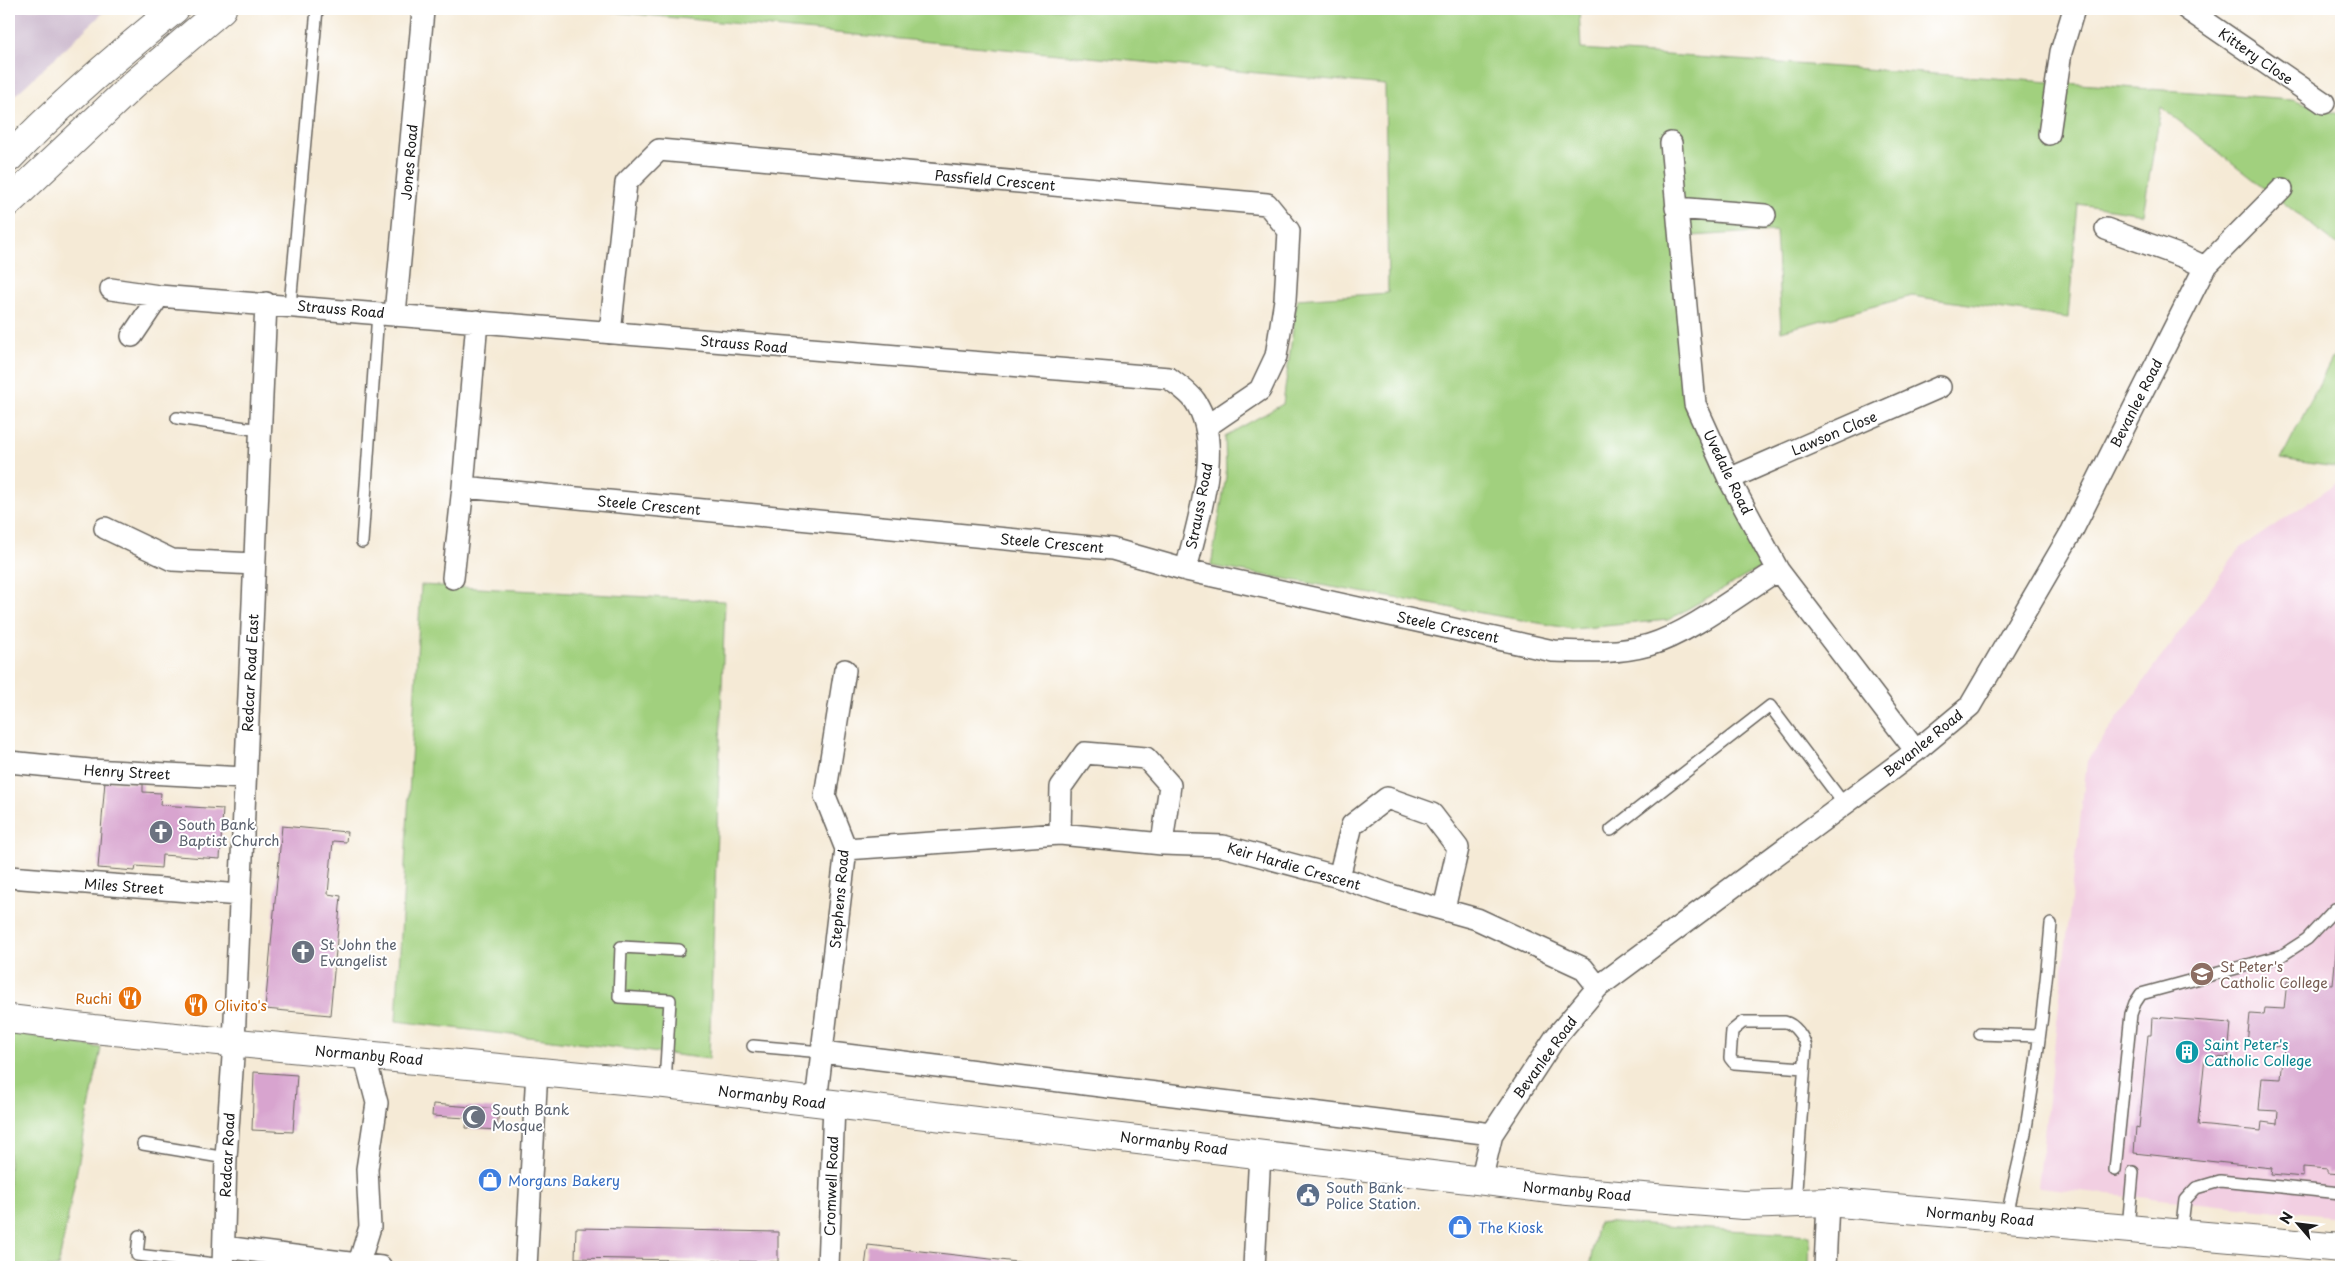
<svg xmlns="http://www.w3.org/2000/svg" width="2350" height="1276" viewBox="0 0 2350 1276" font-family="'Playpen Sans',sans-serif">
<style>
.built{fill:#f2cfe2}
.industrial{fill:#cfbdd0}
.green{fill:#a1d07e;stroke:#5e764d}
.building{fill:#d8a4cf}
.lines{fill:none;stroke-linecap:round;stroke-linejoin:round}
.lane-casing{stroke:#68645d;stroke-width:14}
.street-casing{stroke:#68645d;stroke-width:24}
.secondary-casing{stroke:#68645d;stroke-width:30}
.highway-casing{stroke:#68645d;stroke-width:30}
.lane{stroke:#fff;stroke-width:11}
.street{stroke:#fff;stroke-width:21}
.secondary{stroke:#fff;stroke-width:28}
.highway{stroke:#fff;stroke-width:28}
.labels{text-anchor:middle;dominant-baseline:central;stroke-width:4;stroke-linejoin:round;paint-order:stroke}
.street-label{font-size:14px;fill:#1c1c1c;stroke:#fff}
.worship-label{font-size:14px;fill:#5b616d;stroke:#fff;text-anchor:start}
.education-label{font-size:14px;fill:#785e54;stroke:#fff;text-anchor:start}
.food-label{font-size:14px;fill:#c56008;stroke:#fff;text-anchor:end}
.culture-label{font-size:14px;fill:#0d838f;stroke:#fff;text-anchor:start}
.shop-label{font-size:14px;fill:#366cbe;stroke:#fff;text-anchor:start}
.service-label{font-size:14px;fill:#4e5e75;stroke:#fff;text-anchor:start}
</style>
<rect width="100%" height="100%" fill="#fff"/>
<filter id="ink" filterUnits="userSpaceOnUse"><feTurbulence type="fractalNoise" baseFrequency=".02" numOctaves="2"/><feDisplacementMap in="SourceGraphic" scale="10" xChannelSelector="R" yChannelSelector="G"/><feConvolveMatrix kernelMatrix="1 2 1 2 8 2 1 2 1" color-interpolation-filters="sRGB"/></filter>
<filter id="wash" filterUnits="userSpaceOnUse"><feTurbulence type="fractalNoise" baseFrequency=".0096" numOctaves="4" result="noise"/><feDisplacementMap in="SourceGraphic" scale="20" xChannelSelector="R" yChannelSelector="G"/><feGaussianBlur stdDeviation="1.12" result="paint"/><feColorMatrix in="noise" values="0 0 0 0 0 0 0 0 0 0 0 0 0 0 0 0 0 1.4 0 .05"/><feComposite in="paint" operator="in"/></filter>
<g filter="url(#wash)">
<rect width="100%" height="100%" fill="#f5ead6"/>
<path class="built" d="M2341 480V1217L2038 1187 2087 761 2238 550Z"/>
<path class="industrial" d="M9 9H107L9 101Z"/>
<path class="green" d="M582 9H1579L1581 49 2292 99 2341 115V248L2161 107 2143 214 2078 204 2068 318 1912 296 1781 331 1776 231 1674 237 1692 415 1771 562 1668 620 1573 629 1211 566 1226 476 1225 436 1283 404 1297 299 1388 293 1385 85Z
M2341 341V468L2281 459Z
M421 585 725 601 709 1059 396 1021Z
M9 1032 101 1048 58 1267H9Z
M1598 1222 1810 1235 1809 1267H1589Z"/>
<g id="blocks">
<path class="building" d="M105 781 143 784V792L161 793 160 805 223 809 220 859 162 855 161 868 136 866 135 871 98 868Z
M282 826 347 832 346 842 333 841 328 894 341 896 330 1015 265 1009Z
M2339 918H2341V1174L2328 1173V1169L2303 1167V1177L2271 1174 2272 1168 2134 1153 2136 1127 2139 1128 2148 1035H2151L2152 1017 2231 1023 2228 1058 2205 1056 2198 1125 2261 1131 2262 1122 2277 1124 2278 1111 2259 1110 2262 1078 2281 1079 2284 1047 2247 1044 2250 1014 2264 1015 2265 1008 2284 1009 2287 981 2333 985Z
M254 1072 297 1075 293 1132 252 1130Z
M433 1104 499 1109 497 1130 466 1128 467 1118 432 1116Z
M576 1228 778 1232V1262L575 1258Z
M868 1245 1034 1264 1052 1267H865Z"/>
</g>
</g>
<g filter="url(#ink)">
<use href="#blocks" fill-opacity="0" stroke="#68645d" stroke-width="1"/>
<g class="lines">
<g class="lane-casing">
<path id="lane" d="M290 305 317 9
M177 418 260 430
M362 542 378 313
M1611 830 1770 706 1844 804
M1980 1034 2038 1036
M753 1046 822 1052
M665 1084 670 1000 619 997 621 947 679 950
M143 1144 226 1158
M2115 1170 2131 1014 2135 1003 2141 994 2281 956 2307 939 2335 909 2341 908
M1795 1204 1806 1047C1804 1037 1794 1024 1785 1022H1743L1732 1031 1730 1058 1734 1063 1804 1068
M2007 1219C2012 1186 2022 1154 2027 1122 2038 1056 2046 990 2051 924
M2128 1228 2133 1172
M2181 1233 2185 1200 2196 1188 2220 1181 2341 1193
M139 1236 137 1255 223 1265"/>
</g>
<g class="street-casing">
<path id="street" d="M2187 9 2324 103
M2049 134 2061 52 2074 9
M1671 143 1695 404 1729 479 1778 570 1916 751
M1676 208 1765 215
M2106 229 2184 257 2205 267
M111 289 159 296 1169 378C1177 385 1189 392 1195 401 1225 445 1197 522 1186 570
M395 314 423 11
M477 321 463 487 1112 549 1186 570 1553 651C1585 652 1617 654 1649 645 1690 633 1741 593 1778 570
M610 333 626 183 659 150 1267 204 1289 231 1285 300 1276 356 1260 390 1207 426
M132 336 159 296
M1729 479 1940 387
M105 528 172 560 255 564
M453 578 463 487
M9 762 90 770 245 778
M1060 834 1061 787 1085 753 1146 758 1170 785 1162 844
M846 849 1060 834 1162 844 1223 846 1339 877 1391 895 1477 919 1583 968 1598 987
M9 877 240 895
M1339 877 1352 825 1387 798 1432 814 1458 848 1444 909
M822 1052 1492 1134
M816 1102 846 849 825 796 845 670
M1481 1181 1492 1134 1555 1038 1598 987 1916 751 1970 706 2072 531 2205 267 2282 189
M224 1247 381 1267
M358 1266 370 1227 367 1169 377 1103 364 1054
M223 1267 226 1158 234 1042 266 303
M526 1267 537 1071
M828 1267 834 1104
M1254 1267 1260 1153
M1825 1267 1828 1202"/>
</g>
<g class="secondary-casing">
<path id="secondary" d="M9 1019 93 1029 665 1084 1568 1191 1743 1205 1828 1202 2341 1248"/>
</g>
<g class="highway-casing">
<path id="highway" d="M9 158C60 104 118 55 175 9
M9 202 134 84 222 9"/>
</g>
<use href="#lane" class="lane"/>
<use href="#street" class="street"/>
<use href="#secondary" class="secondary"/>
<use href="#highway" class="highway"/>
</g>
</g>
<defs>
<g id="church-disc" transform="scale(1.25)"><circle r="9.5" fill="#6b7280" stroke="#fff"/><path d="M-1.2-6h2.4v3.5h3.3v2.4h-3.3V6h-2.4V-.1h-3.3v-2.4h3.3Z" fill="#fff"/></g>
<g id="school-disc" transform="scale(1.25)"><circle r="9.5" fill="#8d6e63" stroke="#fff"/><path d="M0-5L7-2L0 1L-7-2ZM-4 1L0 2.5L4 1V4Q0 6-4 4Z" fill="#fff"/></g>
<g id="restaurant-disc" transform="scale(1.25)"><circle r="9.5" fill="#e8710a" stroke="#fff"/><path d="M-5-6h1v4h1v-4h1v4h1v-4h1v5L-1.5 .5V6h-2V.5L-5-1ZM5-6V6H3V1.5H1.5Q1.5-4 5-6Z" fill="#fff"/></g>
<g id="building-disc" transform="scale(1.25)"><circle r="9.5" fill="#0f9aa8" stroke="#fff"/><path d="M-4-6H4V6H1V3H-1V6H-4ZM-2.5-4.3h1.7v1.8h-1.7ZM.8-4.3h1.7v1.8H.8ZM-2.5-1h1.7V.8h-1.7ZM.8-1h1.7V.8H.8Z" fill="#fff"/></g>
<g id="mosque-disc" transform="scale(1.25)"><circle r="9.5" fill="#6b7280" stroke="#fff"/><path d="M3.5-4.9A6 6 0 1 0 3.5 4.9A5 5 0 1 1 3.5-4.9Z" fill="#fff"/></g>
<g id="shop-disc" transform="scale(1.25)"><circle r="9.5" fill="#3f7fe0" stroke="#fff"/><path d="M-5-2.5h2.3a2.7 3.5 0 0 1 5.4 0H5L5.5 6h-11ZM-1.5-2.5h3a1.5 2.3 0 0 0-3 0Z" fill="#fff"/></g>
<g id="civic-disc" transform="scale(1.25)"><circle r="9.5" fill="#5c6f8a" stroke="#fff"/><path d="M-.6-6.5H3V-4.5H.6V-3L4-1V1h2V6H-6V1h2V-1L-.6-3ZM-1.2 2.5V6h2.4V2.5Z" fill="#fff"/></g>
</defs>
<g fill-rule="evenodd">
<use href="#church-disc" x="161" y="832"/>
<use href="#church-disc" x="303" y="952"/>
<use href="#school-disc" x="2202" y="974"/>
<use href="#restaurant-disc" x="130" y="998"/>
<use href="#restaurant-disc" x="196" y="1005"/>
<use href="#building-disc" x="2187" y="1052"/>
<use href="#mosque-disc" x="474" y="1117"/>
<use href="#shop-disc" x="490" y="1180"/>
<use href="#civic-disc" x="1308" y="1195"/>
<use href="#shop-disc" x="1460" y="1227"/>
</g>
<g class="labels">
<g class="street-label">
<text transform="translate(2256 56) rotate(35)">Kittery Close</text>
<text transform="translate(409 162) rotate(-85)">Jones Road</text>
<text transform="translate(995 180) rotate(5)">Passfield Crescent</text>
<text transform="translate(341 309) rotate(5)">Strauss Road</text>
<text transform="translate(744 344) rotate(5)">Strauss Road</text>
<text transform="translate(2136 403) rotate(-63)">Bevanlee Road</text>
<text transform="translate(1834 433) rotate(-23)">Lawson Close</text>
<text transform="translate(1728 472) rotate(64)">Uvedale Road</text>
<text transform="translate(649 505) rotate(5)">Steele Crescent</text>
<text transform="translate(1199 506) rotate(-79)">Strauss Road</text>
<text transform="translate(1052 543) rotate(5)">Steele Crescent</text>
<text transform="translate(1448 627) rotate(12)">Steele Crescent</text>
<text transform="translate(250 673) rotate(-87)">Redcar Road East</text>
<text transform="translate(1923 743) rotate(-39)">Bevanlee Road</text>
<text transform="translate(127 772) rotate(3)">Henry Street</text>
<text transform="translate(1294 866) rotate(16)">Keir Hardie Crescent</text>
<text transform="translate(124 886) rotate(4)">Miles Street</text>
<text transform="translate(839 899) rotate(-85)">Stephens Road</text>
<text transform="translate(369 1055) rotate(5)">Normanby Road</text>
<text transform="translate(1545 1057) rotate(-54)">Bevanlee Road</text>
<text transform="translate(772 1097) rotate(7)">Normanby Road</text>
<text transform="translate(1174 1143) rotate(7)">Normanby Road</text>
<text transform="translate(227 1155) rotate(-87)">Redcar Road</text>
<text transform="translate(831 1186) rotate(-88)">Cromwell Road</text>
<text transform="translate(1577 1191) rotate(5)">Normanby Road</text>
<text transform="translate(1980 1216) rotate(5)">Normanby Road</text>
</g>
<g class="worship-label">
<text x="178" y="824">South Bank<tspan x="178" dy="16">Baptist Church</tspan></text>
<text x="320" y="944">St John the<tspan x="320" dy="16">Evangelist</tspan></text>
<text x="492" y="1109">South Bank<tspan x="492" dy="16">Mosque</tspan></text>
</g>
<g class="education-label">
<text x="2220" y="966">St Peter's<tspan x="2220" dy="16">Catholic College</tspan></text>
</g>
<g class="food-label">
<text x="112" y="998">Ruchi</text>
<text x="214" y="1005" text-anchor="start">Olivito's</text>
</g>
<g class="culture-label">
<text x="2204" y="1044">Saint Peter's<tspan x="2204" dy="16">Catholic College</tspan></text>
</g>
<g class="shop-label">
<text x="508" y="1180">Morgans Bakery</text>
<text x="1478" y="1227">The Kiosk</text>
</g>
<g class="service-label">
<text x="1326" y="1187">South Bank<tspan x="1326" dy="16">Police Station.</tspan></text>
</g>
</g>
<rect width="2350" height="1276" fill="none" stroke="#fff" stroke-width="30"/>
<g transform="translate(2298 1224) rotate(298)" stroke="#ffffff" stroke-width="4" paint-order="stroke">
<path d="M0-4L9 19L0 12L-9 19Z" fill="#1c1c1c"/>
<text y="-8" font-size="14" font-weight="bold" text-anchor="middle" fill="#1c1c1c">N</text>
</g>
</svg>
